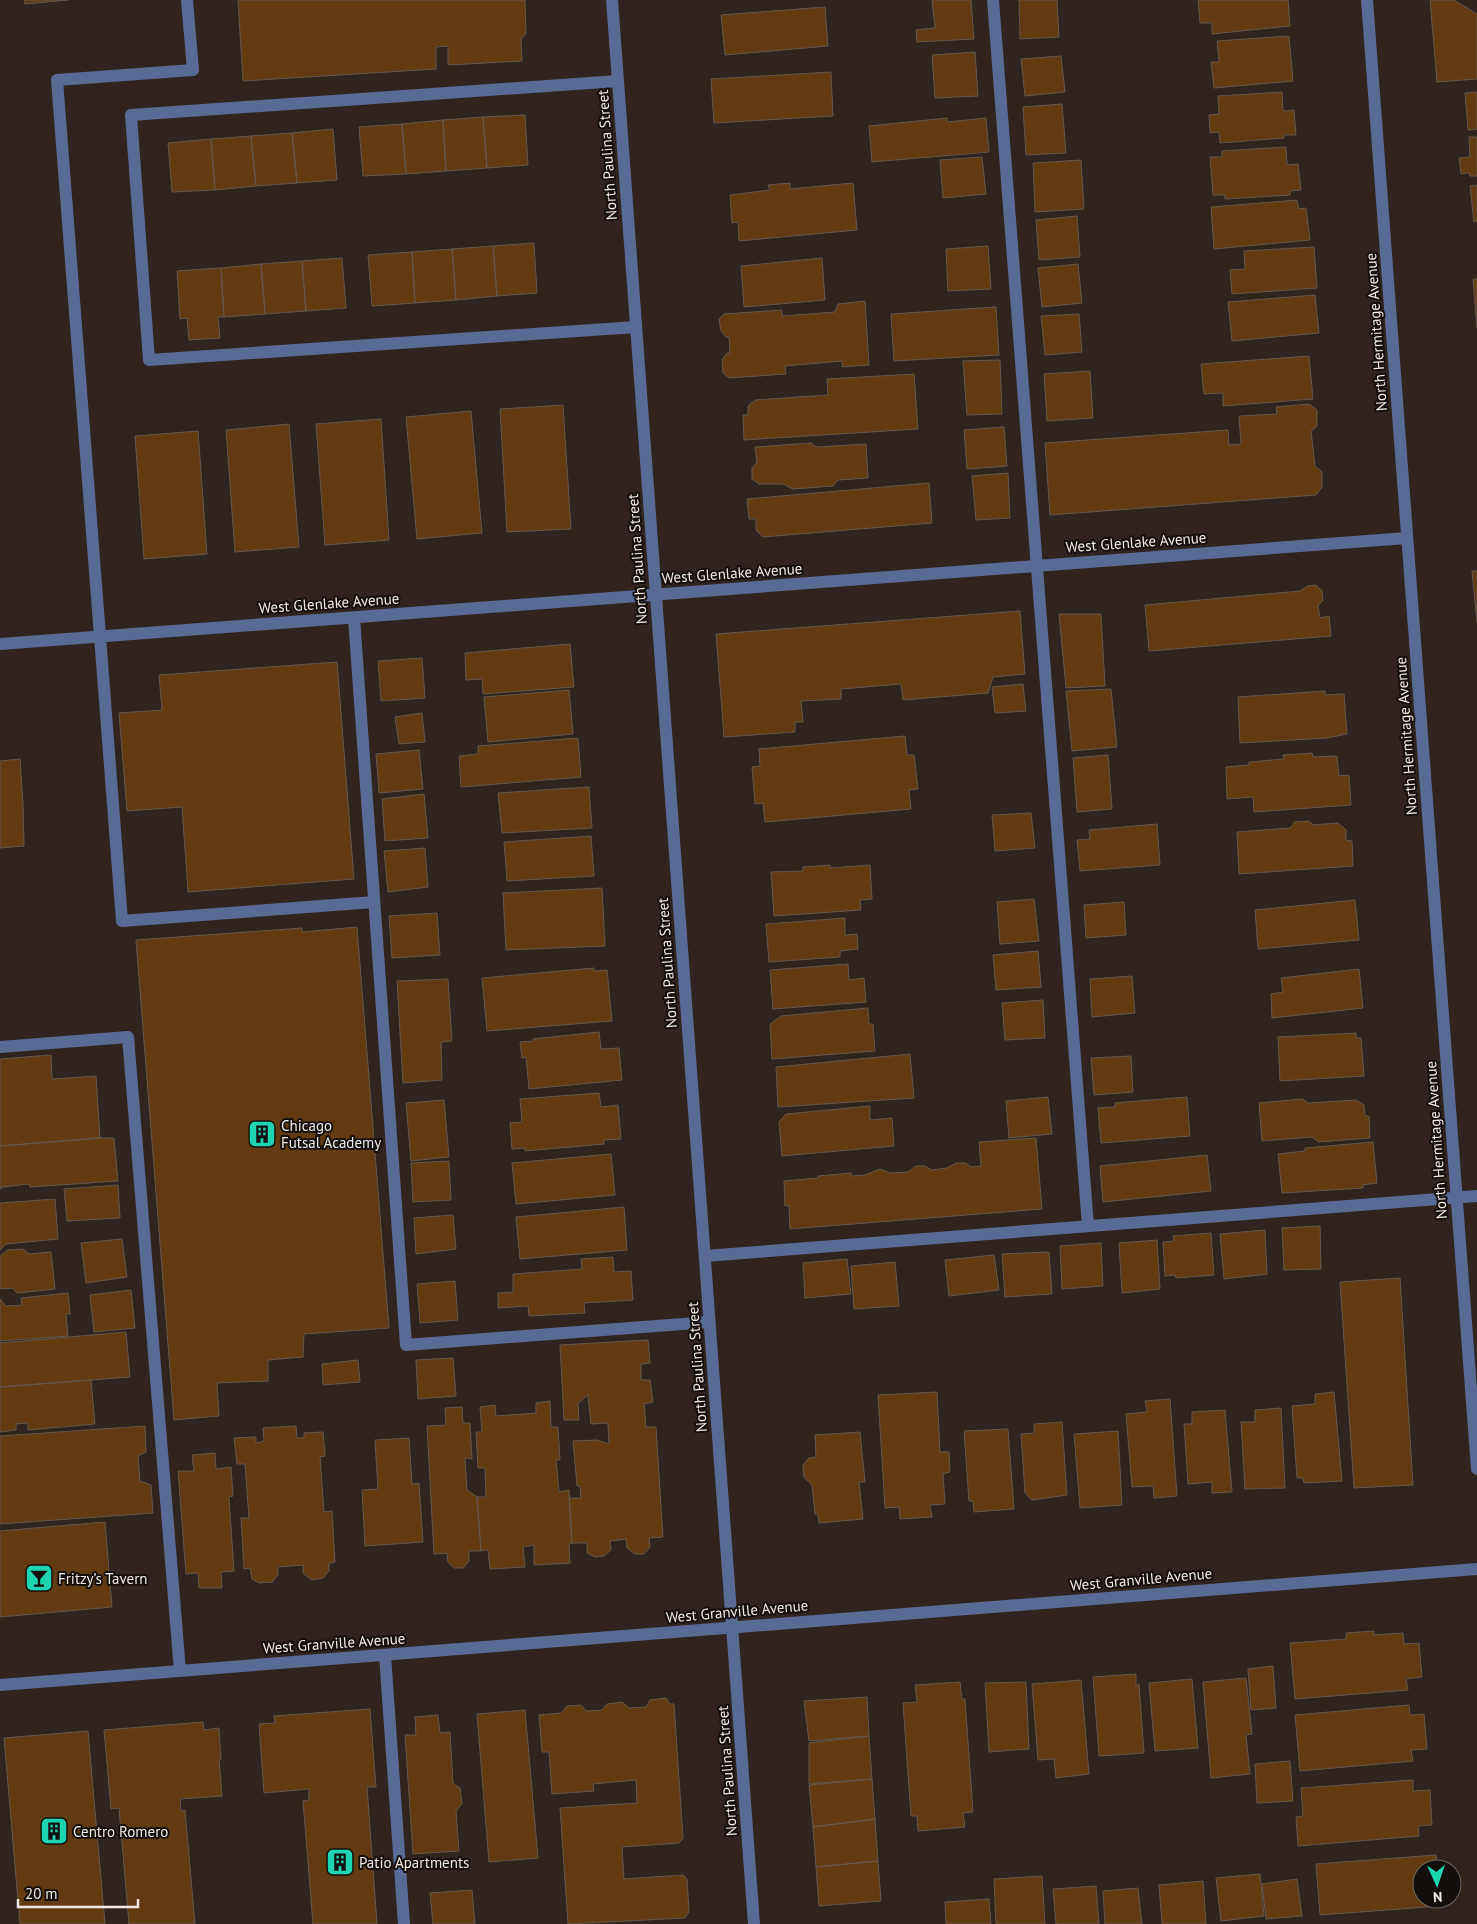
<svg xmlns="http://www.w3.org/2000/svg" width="1477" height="1924" viewBox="0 0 1477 1924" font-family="'PT Sans',sans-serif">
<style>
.building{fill:#633b10;stroke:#63584e}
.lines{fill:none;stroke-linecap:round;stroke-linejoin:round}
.minor{stroke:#576b95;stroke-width:12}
.labels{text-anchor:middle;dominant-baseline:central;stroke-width:4;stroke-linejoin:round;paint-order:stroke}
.street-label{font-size:15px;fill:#f2eae6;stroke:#140f0c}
.poi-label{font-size:15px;fill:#f2eae6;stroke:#140f0c;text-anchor:start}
</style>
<rect width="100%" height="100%" fill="#31241f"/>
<path class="building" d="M24 0H68L25 4Z
M238 0H525L526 33 521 39 522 61 448 65V46L436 47V69L243 81Z
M932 0H971L974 39 917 42 916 30 935 28Z
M1019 0H1057L1059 37 1020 39Z
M1198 0H1288L1290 26 1212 34V23H1200Z
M1430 0H1454L1477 14V79L1437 82Z
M825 7 828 46 725 55 721 15Z
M1289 36 1293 81 1214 88 1211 62H1219L1217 41Z
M975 52 978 96 935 98 932 55Z
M1061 56 1065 92 1025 96 1021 59Z
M831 72 833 116 714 123 711 79Z
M1282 92 1283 111 1294 110 1296 135H1284V138L1220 143 1219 132 1210 133 1209 115 1219 114 1218 96Z
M1477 92V129L1468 130 1465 93Z
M1062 104 1066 153 1026 155 1023 107Z
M525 115 528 165 487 168 483 117Z
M483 117 487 168 446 171 443 120Z
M947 118V122L986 118 989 152 872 162 869 126Z
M443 120 446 171 406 174 402 124Z
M402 124 406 174 363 176 359 127Z
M333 129 337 180 297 183 292 133Z
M292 133 297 183 256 186 251 136Z
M251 136 256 186 215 190 211 139Z
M1469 137H1477V176H1470L1469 173 1461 174 1459 158 1470 157Z
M211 139 215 190 172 192 168 143Z
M1286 147 1287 165 1298 164 1301 190 1290 191V195L1225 199V195H1213L1210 157H1222V151Z
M982 157 986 194 943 198 940 160Z
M1081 160 1084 209 1035 212 1033 163Z
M790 183V189L853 183 857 230 739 241 738 222 732 223 730 195 770 190 768 185Z
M1477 185V221L1474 222 1470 186Z
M1297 200 1299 209 1306 208 1310 240 1214 249 1211 207Z
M1077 216 1080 257 1039 260 1036 220Z
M534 243 537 293 497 296 493 246Z
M493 246 497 296 456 300 452 249Z
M988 246 991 289 948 291 946 249Z
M1314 247 1317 288 1232 294 1230 270 1245 269 1244 251Z
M452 249 456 300 415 303 412 252Z
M412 252 415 303 372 306 368 255Z
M342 258 346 308 306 311 302 261Z
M822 258 825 300 744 307 741 266Z
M302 261 306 311 265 314 261 264Z
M261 264 265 314 224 317 221 268Z
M1078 264 1082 303 1042 307 1038 268Z
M221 268 224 317H218L220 338 189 340 187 318 180 319 177 271Z
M1473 279H1477V328Z
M1315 295 1319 333 1232 341 1228 302Z
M865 301 869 365 842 367V361L785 366 786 374 729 378 723 373 722 360 727 353H730L729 337H726L721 331 719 319 724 314 782 310V316L835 312 838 304Z
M996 307 999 355 894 361 891 314Z
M1079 314 1082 352 1045 355 1041 316Z
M1309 356 1313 399 1223 406V393L1204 394 1201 364Z
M1000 360 1002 414 967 415 963 361Z
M1090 371 1093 418 1047 421 1044 374Z
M914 374 918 429 744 440 743 415H748V406L755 400 828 395 827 379Z
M1309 404 1317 410V426L1311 431 1315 466 1322 472V487L1316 495 1050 515 1045 443 1228 430 1229 445 1241 444 1239 416 1277 414 1276 407Z
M563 405 571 529 507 532 500 409Z
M471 411 482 533 417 539 406 417Z
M381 419 389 540 325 545 316 424Z
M289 424 299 547 235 552 226 430Z
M1004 427 1007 466 967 469 964 430Z
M198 431 207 554 144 559 135 436Z
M811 443 816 447 866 444 868 478 838 480 833 486 793 489 783 484H759L752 479V468L757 462 755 447Z
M1008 473 1010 518 976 520 972 476Z
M929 483 932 523 763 537 756 530V519H749L747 499Z
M1472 571H1477V622Z
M1316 585 1322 591 1323 600 1318 606 1320 618 1329 616 1331 636 1149 651 1145 605 1300 591 1307 586Z
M1020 611 1025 674 993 677 988 693 903 700 901 684 841 689V699L801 701 803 722H795V732L724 737 716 634Z
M1059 614H1101L1105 686 1066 688Z
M570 644 574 687 483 694 482 679 466 680 465 653Z
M422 658 425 698 381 701 378 661Z
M337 662 354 879 188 892 182 807 127 811 119 713 162 710 159 675Z
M1023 684 1026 711 995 713 992 687Z
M1111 689 1117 747 1072 751 1066 691Z
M569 690 573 734 488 742 484 697Z
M1325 691V695L1344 694 1347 734 1327 738 1240 743 1238 697Z
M422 713 425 742 399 744 395 717Z
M905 736 907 755H914L918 789 909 790 911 809 765 822 763 803 755 804 752 767 760 766 759 749Z
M578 738 581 777 461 787 459 756 478 754V746Z
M419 750 423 789 379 793 376 754Z
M1312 753 1313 757 1337 756 1339 776 1349 775 1351 805 1254 812 1253 797 1227 799 1226 767 1249 765V762L1284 759 1283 755Z
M1108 755 1112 809 1077 812 1073 758Z
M20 759 23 803 24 846 0 848V761Z
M589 787 592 828 502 833 498 793Z
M424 794 428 838 385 841 382 799Z
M1031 813 1035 848 995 851 992 815Z
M1309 821 1313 825 1338 823 1346 830V840L1352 841 1353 866 1239 874 1237 832 1290 828 1295 822Z
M1157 824 1160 865 1080 871 1077 840 1090 839 1089 830Z
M591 836 594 876 507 881 504 842Z
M425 848 428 887 388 892 384 851Z
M830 865V868L870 865 872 899 860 900 861 910 774 916 771 872 803 871V867Z
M602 888 605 946 506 950 503 893Z
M1034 899 1039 941 1000 944 997 902Z
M1355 900 1359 940 1258 949 1255 910Z
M1124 902 1126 935 1086 938 1084 905Z
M437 913 440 955 392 958 389 916Z
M845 918V935L857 934 858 949 840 951V957L769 962 766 924Z
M357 927 389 1328 304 1334 303 1357 268 1360V1381L217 1383 219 1416 174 1420 136 940 302 928V932Z
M1038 951 1041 987 996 990 993 955Z
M848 964 849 980 864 978 866 1002 773 1009 770 970Z
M594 968V971L607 970 612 1021 487 1031 482 978Z
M1359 969 1363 1008 1272 1018 1271 994 1283 992 1281 978Z
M1132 976 1135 1013 1092 1017 1090 979Z
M448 979 452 1041 441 1042 442 1080 403 1083 397 981Z
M1043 1000 1045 1038 1005 1040 1002 1003Z
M868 1008 869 1024H873L875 1051 772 1059 770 1024 781 1016Z
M599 1032 601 1049 619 1048 622 1080 529 1089 526 1057 522 1058 520 1042 533 1041V1039Z
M1356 1033V1038H1361L1364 1076 1280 1081 1278 1037Z
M910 1054 914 1098 778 1107 776 1067Z
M51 1055 52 1079 96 1076 100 1138 0 1146V1059Z
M1131 1056 1133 1092 1094 1095 1091 1058Z
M599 1093 601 1107 618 1105 621 1139 604 1140V1144L525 1151V1148L512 1149 510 1123 522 1122 520 1099Z
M1048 1097 1052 1134 1009 1138 1006 1101Z
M1187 1097 1190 1136 1101 1143 1098 1108 1115 1107V1103Z
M1302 1099 1308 1103 1356 1100 1364 1105 1365 1116H1369L1370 1138 1319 1142 1312 1137 1262 1141 1259 1103Z
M444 1100 449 1157 411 1161 406 1103Z
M870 1106V1120L892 1118 894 1146 782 1156 779 1122 786 1114Z
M100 1138H114L118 1181 30 1187 29 1184 3 1187 0 1189V1146Z
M1036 1138 1042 1209 790 1229 789 1205 785 1206 784 1181 818 1178V1176L851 1173V1176L865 1175 880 1169 890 1173 908 1172 916 1166H925L932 1170 947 1168 956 1163H966L971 1167 981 1166 979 1142Z
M1373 1142 1377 1183 1363 1185V1188L1282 1193 1278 1154 1305 1151V1148Z
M611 1154 615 1195 516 1204 512 1163Z
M1207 1155 1211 1191 1103 1202 1100 1166Z
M449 1161 451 1200 413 1202 411 1163Z
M118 1185 120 1218 67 1221 64 1189Z
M55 1199 58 1239 6 1244 0 1250V1203Z
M624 1207 627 1250 520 1259 516 1217Z
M453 1215 456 1249 416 1254 414 1218Z
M1320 1226 1321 1269 1284 1270 1282 1228Z
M1265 1230 1267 1274 1224 1279 1220 1234Z
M1211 1233 1214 1275 1176 1278 1175 1275 1165 1276 1163 1242 1174 1241 1173 1236Z
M122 1239 127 1277 86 1283 81 1243Z
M1157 1240 1160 1289 1122 1293 1119 1243Z
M1101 1243 1103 1286 1062 1289 1060 1246Z
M23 1249 29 1254 51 1252 55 1289 17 1293 13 1288 0 1289V1256L8 1250Z
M1049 1252 1052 1294 1005 1297 1002 1254Z
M994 1255 999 1290 949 1296 945 1260Z
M613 1257 614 1272 631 1271 633 1300 584 1303 585 1313 529 1316 528 1306 498 1308V1293L513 1292V1274L582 1269 581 1259Z
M847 1259 851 1294 805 1298 803 1263Z
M895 1262 899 1306 854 1309 851 1266Z
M1400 1278 1413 1485 1354 1488 1340 1282Z
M455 1281 458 1320 420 1323 417 1284Z
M131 1290 135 1328 94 1332 90 1295Z
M68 1293 70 1314H66L68 1336 0 1341V1299L6 1306 22 1305 21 1298Z
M126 1332 130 1377 0 1387V1343Z
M648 1340 650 1363 641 1364V1380H650L653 1402 644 1404 646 1427H656L663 1537 649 1538 650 1547 644 1554H635L627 1548 626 1539 610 1541 611 1550 604 1556 595 1557 587 1553V1543H572L569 1498H581L580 1486H577L573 1441 597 1440 609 1444 608 1423 591 1424 588 1395 578 1403 579 1420H564L560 1345Z
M453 1358 456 1396 418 1399 416 1360Z
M358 1360 360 1382 323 1385 322 1364Z
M91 1380 95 1424 28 1430V1423L16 1424V1430L0 1432V1387Z
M937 1392 940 1452H949L950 1472 943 1474 945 1504 930 1505 932 1517 900 1519 899 1507 885 1508 878 1395Z
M1334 1392 1342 1481 1304 1483 1303 1478H1297L1292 1406 1315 1404V1394Z
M1170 1399 1177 1496 1154 1498 1153 1486 1132 1487 1126 1414 1147 1412 1145 1401Z
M550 1401 551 1427H558L560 1460H556L559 1492 569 1490 572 1543 569 1544 570 1563 534 1565V1545L523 1547 525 1567 490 1569 488 1550 481 1551 477 1497H486L485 1468H478L476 1432H482L480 1407 495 1405 496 1416 536 1413V1403Z
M462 1407 463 1423H470L472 1459 465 1458 467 1490 477 1497 481 1551H469V1561L463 1568H454L448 1562 447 1553 434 1554 427 1426 446 1425 445 1408Z
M1281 1408 1285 1488 1245 1489 1241 1422H1255V1410Z
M1225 1410 1232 1492 1212 1493V1482L1188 1484 1184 1424H1192V1412Z
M1062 1422 1067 1495 1032 1500 1025 1493 1021 1434 1034 1433V1424Z
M145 1426 146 1452 138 1456 140 1481 151 1485 153 1513 0 1524V1436Z
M296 1426 297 1438H304V1433L323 1432 325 1456 320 1457 324 1512 332 1511 335 1562 329 1563V1571L323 1578 312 1580 303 1573V1565L278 1567V1575L272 1582 259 1583 252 1579 250 1568 244 1569 241 1518H249L245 1464H237L234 1438 256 1437V1443L264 1441 263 1428Z
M1008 1429 1014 1509 974 1512 973 1501H969L964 1431Z
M1118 1431 1122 1505 1080 1508 1074 1434Z
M860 1432 865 1482H859L863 1519 819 1523 818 1514H815L812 1485 804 1477 803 1465 809 1458 816 1457 815 1435Z
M409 1438 412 1484 419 1483 423 1542 365 1546 362 1490 378 1489 375 1440Z
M215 1453 216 1469 231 1467 233 1496 229 1497 234 1571 221 1572 222 1588H199L198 1573 186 1574 178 1471H194L192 1455Z
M105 1522 112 1607 0 1617V1531Z
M1374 1631V1635L1403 1633 1404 1644 1419 1643 1422 1677 1406 1679 1408 1690 1295 1699 1290 1643 1346 1639V1633Z
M1273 1666 1276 1708 1251 1710 1248 1669Z
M1136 1674V1686L1139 1684 1144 1753 1099 1756 1093 1677Z
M1246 1678 1252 1734 1246 1735 1250 1774 1211 1778 1203 1682Z
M1192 1679 1198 1748 1155 1751 1149 1683Z
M1081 1680 1089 1774 1056 1778 1054 1759 1038 1760 1032 1684Z
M960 1682 962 1699H965L973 1812 963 1813 965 1827 918 1831 917 1816H911L903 1703 917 1702 915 1685Z
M1026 1682 1029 1749 989 1752 985 1683Z
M867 1697 869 1736 809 1741 804 1701Z
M666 1698 670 1704H674L683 1838 679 1843 622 1847 624 1879 683 1875 687 1879 689 1912 685 1918 568 1924 560 1808 637 1803 636 1780 593 1784 594 1791 552 1794 549 1752H542L539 1715 561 1713 567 1706 581 1705 586 1711 602 1710 607 1704 622 1702 629 1708 646 1707 650 1700Z
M1409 1705 1410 1715 1424 1714 1427 1749 1411 1750 1413 1761 1300 1771 1295 1715Z
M370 1709 376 1787H367L377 1924H313L303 1801 309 1800V1789L264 1793 259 1724 275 1723 274 1716Z
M525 1710 538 1858 489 1862 477 1714Z
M438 1715 440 1733 450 1732 453 1783 460 1788 462 1804 456 1811 459 1851 413 1854 405 1735H416L415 1717Z
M203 1722 204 1730 219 1728 221 1759H219L222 1796 180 1799 181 1811 185 1810 195 1924H129L119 1808 111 1809 104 1730Z
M88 1731 105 1924H20L4 1738Z
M869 1736 872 1779 809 1784V1743Z
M1290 1761 1293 1801 1257 1803 1255 1764Z
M872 1779 875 1819 813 1827 809 1785Z
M1413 1780V1791L1430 1790 1432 1825 1418 1826 1419 1836 1298 1846 1296 1817 1303 1816 1301 1788Z
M875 1819 878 1861 816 1867 813 1827Z
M1436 1855 1437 1869H1422V1899H1440V1906L1320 1915 1316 1864Z
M878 1861 881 1901 819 1906 816 1867Z
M1260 1874 1264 1916 1221 1921 1216 1878Z
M1042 1876 1045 1924H996L994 1879Z
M1297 1879 1302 1916 1266 1919 1262 1884Z
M1203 1881 1206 1924H1162L1159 1885Z
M1096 1886 1099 1924H1056L1053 1889Z
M1138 1888 1142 1924H1105L1103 1891Z
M472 1890 475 1924H433L430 1893Z
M989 1899 991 1924H946L945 1902Z"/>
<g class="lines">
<path class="minor" d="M187 0 193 70 57 80 122 921 374 902
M612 0 754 1924
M993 0 1088 1226
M1367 0 1477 1469
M618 81 131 115 149 360 636 327
M354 618 406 1345 709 1322
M0 644 1407 538
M0 1047 128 1037 180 1671
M705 1256 1477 1196
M385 1655 404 1924
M0 1685 1477 1569"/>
</g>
<defs>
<g id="building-square" transform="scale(1.4375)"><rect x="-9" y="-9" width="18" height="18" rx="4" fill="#1ed5b1" stroke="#140f0c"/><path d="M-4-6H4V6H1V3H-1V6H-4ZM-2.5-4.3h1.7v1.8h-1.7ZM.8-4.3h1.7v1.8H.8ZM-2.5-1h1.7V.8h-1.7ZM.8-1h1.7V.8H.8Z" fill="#111"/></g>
<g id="bar-square" transform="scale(1.4375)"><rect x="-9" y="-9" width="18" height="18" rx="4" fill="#1ed5b1" stroke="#140f0c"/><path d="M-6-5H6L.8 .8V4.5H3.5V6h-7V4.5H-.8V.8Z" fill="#111"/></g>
</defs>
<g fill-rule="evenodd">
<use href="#building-square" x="262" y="1134"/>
<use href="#bar-square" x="39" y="1578"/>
<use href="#building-square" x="54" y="1831"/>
<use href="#building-square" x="340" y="1862"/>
</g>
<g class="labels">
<g class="street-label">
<text transform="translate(607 155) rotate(-94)">North Paulina Street</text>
<text transform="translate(1376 332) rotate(-94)">North Hermitage Avenue</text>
<text transform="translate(1136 542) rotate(-4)">West Glenlake Avenue</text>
<text transform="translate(637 559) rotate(-94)">North Paulina Street</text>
<text transform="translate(732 573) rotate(-4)">West Glenlake Avenue</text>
<text transform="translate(329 603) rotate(-4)">West Glenlake Avenue</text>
<text transform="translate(1406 736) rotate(-94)">North Hermitage Avenue</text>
<text transform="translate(667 963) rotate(-94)">North Paulina Street</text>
<text transform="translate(1436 1140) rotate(-94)">North Hermitage Avenue</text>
<text transform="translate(697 1367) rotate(-94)">North Paulina Street</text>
<text transform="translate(1141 1579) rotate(-5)">West Granville Avenue</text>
<text transform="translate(737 1611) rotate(-5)">West Granville Avenue</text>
<text transform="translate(334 1643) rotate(-4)">West Granville Avenue</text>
<text transform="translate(727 1771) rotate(-94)">North Paulina Street</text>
</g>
<g class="poi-label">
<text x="281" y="1125">Chicago<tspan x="281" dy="17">Futsal Academy</tspan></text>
<text x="58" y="1578">Fritzy’s Tavern</text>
<text x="73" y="1831">Centro Romero</text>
<text x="359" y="1862">Patio Apartments</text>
</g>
</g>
<g transform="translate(1437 1884) rotate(177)"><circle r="24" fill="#140f0c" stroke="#6d6763"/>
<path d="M0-4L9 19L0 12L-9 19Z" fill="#1ed5b1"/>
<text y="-8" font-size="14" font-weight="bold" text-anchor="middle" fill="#f2eae6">N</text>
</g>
<path d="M18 1899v8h120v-8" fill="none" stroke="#f2eae6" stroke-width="2.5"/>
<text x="25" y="1899" font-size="15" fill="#f2eae6" stroke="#140f0c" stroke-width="4" paint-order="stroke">20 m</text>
</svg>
